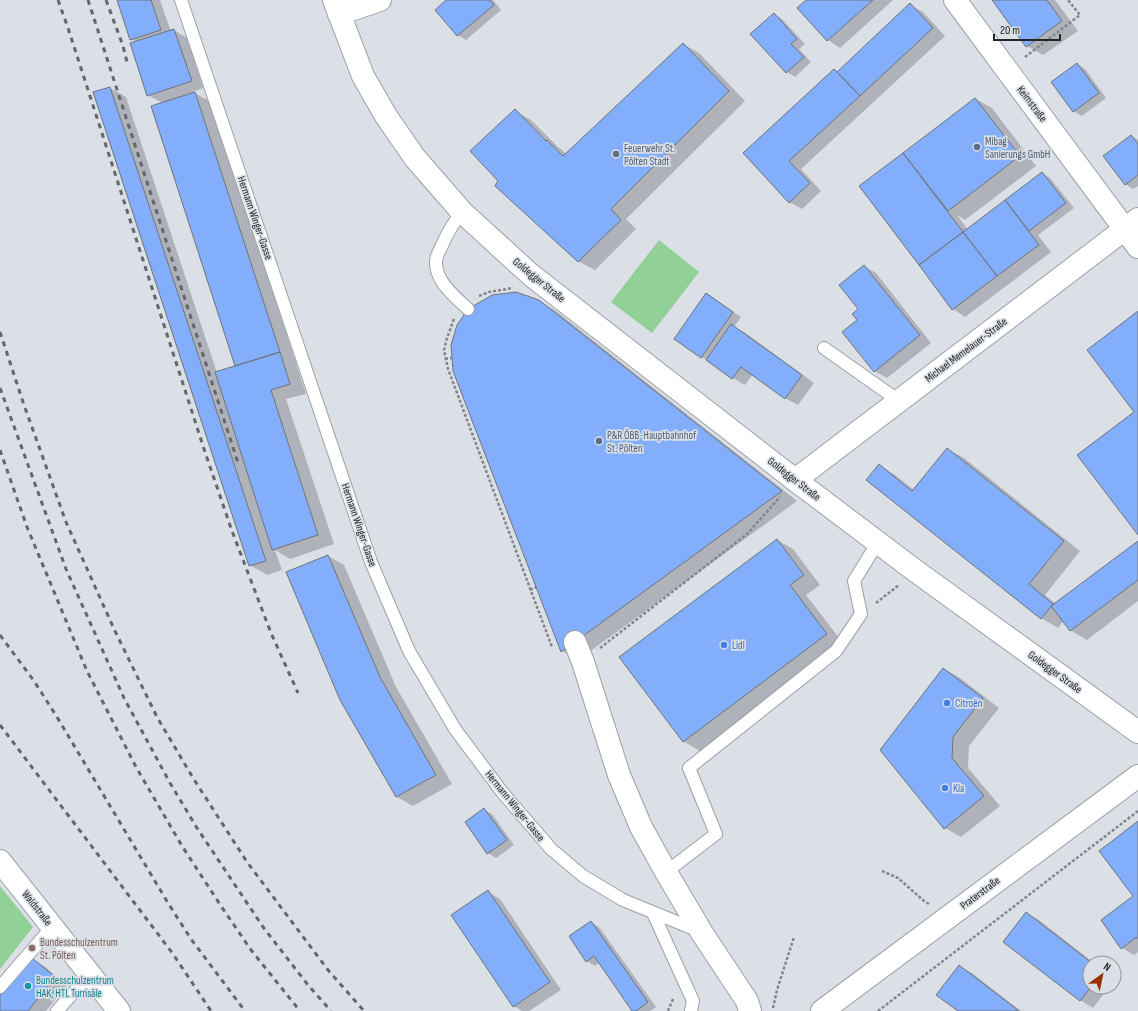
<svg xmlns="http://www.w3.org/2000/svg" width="1138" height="1011" viewBox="0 0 1138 1011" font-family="'Sofia Sans Condensed',sans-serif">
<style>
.green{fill:#91d096}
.shadow{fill:#0003}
.building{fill:#83aefc;stroke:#6f7379}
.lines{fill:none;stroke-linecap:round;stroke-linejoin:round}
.lane-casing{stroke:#9da0a7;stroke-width:14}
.street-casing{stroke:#9da0a7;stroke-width:24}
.secondary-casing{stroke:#9da0a7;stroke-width:24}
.path{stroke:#83868b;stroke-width:2.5;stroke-dasharray:3 2;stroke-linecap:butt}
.lane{stroke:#fff;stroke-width:12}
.street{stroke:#fff;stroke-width:22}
.secondary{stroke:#fff;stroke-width:22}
.rail{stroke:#64676b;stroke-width:3;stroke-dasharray:5 5;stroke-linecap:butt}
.service-dot{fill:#5c6f8a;stroke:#dbdfe6;stroke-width:1.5}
.shop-dot{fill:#3f7fe0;stroke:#dbdfe6;stroke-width:1.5}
.education-dot{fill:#8d6e63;stroke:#dbdfe6;stroke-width:1.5}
.culture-dot{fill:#0f9aa8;stroke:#dbdfe6;stroke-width:1.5}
.labels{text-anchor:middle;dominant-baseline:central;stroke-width:3.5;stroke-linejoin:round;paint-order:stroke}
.street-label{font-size:11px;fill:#232527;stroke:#dbdfe6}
.service-label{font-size:11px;fill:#4e5e75;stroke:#dbdfe6;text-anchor:start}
.shop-label{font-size:11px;fill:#366cbe;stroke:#dbdfe6;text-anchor:start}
.education-label{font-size:11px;fill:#785e54;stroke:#dbdfe6;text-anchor:start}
.culture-label{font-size:11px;fill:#0d838f;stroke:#dbdfe6;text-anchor:start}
</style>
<rect width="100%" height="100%" fill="#dbdfe6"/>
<path class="green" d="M659 240 699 272 652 333 611 302Z
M0 886 33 927 0 969Z"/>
<path class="shadow" d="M118 0H160L171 32 174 30 187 38 203 88 193 92 211 102 306 394 286 399 334 544 290 559 275 550 282 570 267 575 250 565 110 88 126 97 217 373 237 367 162 103 148 95 137 42 131 39Z
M448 0H493L501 10 466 40 458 35Z
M807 0H893L840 48 828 40 798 8Z
M993 0H1055L1078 31 1043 55 1027 46Z
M910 5 923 12 945 36 801 169 821 191 802 209 789 202 744 153 834 70 838 72Z
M774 14 782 19 805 44 799 49 811 62 795 77 787 72 752 34Z
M683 44 699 53 745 101 626 219 636 229 595 270 578 261 499 181 515 111 531 120 558 147 567 154Z
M1077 64 1085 69 1106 98 1082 116 1073 111Z
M976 99 992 108 1036 166 965 220 957 215 968 230 1042 173 1050 178 1074 208 1038 235 1051 252 965 317 953 309 860 186Z
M1131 136 1138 140V186L1133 189 1125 184Z
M864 266 876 273 931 343 887 378 874 371 858 321Z
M707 294 741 317 734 327 744 332 814 383 798 405 785 398 753 374 745 385 733 378 709 361 701 357Z
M539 301 556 311 797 501 578 660 562 651Z
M947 449 964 458 1080 551 1045 595 1056 604 1138 542V601L1087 640 1070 630 1063 621 1058 628 1041 618 879 466 895 475 914 490Z
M777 540 793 549 820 585 806 595 843 643 700 751 683 741Z
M328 556 344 565 396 687 452 784 413 806 397 797 341 699Z
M944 669 960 678 999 708 969 746 968 768 1000 806 961 837 945 828Z
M484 810 492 814 514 845 496 858 488 853Z
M1138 822V952L1134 955 1122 948 1134 896Z
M488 892 500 899 561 990 529 1011H522L514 1006Z
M1026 913 1039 920 1094 963H1090V987H1109L1093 1008 1080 1000Z
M591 922 599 927 656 1007 650 1011H633L599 963 595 966 587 961Z
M32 959 44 966 67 985 46 1011H0V996Z
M959 966 972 973 1021 1011H959Z"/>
<path class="building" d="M117 0H151L161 30 130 40Z
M446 0H490L494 5 457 36 435 10Z
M806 0H873L827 41 797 8Z
M992 0H1047L1062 21 1026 47Z
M910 3 933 28 860 96 837 72Z
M774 13 797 39 791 44 804 57 786 73 750 34Z
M174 29 192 81 147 96 130 43Z
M683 43 729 91 611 209 621 220 578 262 495 186 498 181 470 151 515 109 546 141 547 140 563 156Z
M1077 63 1099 93 1073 112 1051 82Z
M834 69 860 96 789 161 810 183 789 203 743 153Z
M110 87 266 561 249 566 93 92Z
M195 92 280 352 235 366 151 106Z
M975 98 1020 156 948 211 903 153Z
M1131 135 1138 144V175L1125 185 1103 156Z
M903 153 963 232 919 265 859 186Z
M1042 172 1066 203 1029 231 1005 200Z
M1005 200 1039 245 997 276 963 232Z
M963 232 997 276 952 310 919 265Z
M864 265 920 335 874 372 842 332 857 320 852 314 858 309 839 285Z
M516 292 539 300 782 491 561 652 453 371 451 345 457 325 468 309 492 295Z
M706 293 733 312 701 358 674 339Z
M1138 311V535L1077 455 1134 412 1087 350Z
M731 324 802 375 785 399 741 367 732 379 706 360Z
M280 352 290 384 271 390 318 535 272 550 215 372Z
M947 448 1064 541 1029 584 1053 604 1041 619 866 480 879 464 912 491Z
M777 539 804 575 790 585 827 634 683 742 619 657Z
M1138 541V580L1070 631 1051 606Z
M328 555 380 677 436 775 396 797 340 700 286 572Z
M943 668 983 698 953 737 952 758 984 796 944 829 880 750Z
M484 808 507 840 487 854 465 822Z
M1138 821V938H1135L1121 949 1101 920 1133 896 1099 851Z
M488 890 550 982 513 1007 451 915Z
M1026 912 1092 963H1090V987H1091L1080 1001 1003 942Z
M591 921 648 1002 636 1011H632L594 956 586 962 569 936Z
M31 957 55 977 28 1011H0V994Z
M959 965 1019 1011H958L936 995Z"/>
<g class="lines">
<g class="lane-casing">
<path id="lane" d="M181 0 371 562 409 651 455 729 502 792 551 849 583 876 623 900 699 931
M462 212C454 222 449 230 444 241 442 246 439 251 437 256 431 278 454 296 468 309
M824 348 899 401
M666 872 716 834 689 768 836 651 861 614 854 581 878 542
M653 913 693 1001 691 1011
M0 987 52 927
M57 1011 80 985 92 977"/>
</g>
<g class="street-casing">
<path id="street" d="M955 0 1138 247
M339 14 380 0
M795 480 1138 219
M575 642 583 662 619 775 641 827 666 872 702 933 747 1001 750 1011"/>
</g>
<g class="secondary-casing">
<path id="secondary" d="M334 0 363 76 386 116 415 158 462 212 531 275 795 480 917 572 1138 732
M0 861 119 1011
M822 1011 1138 776"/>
</g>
<path class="path" d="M1025 57 1080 15 1068 0
M479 296 489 292 513 288
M454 319 447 338 444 350 448 369 552 647
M445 359 452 358
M530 590 536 587
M876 603 899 585
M600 648 747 534 780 497
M882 871 898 878 924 901 929 904
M773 1008 777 990 794 937
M668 1011 673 999
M878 1011 1138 811"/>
<use href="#lane" class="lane"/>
<use href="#street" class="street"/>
<use href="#secondary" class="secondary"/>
<path class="rail" d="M58 0 68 28 205 452 232 531 271 633 298 693
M88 0 239 466
M106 0 123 46 128 66
M0 332 24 405 66 522 114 629 157 717 193 778 247 862 328 970 364 1011
M0 388 66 569 124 698 170 783 197 828 263 927 308 985 331 1011
M0 450 27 527 87 671 136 767 182 846 221 906 251 950 300 1011
M0 635 34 681 57 717 168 903 191 939 245 1011
M0 725 173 954 211 1011"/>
</g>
<g class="service-dot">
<circle cx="977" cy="147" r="4"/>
<circle cx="616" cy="154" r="4"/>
<circle cx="599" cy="441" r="4"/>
</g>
<g class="shop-dot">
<circle cx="724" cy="645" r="4"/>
<circle cx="947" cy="703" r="4"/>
<circle cx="945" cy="788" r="4"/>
</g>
<circle class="education-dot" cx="32" cy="948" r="4"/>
<circle class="culture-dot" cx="28" cy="986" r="4"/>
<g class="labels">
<g class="street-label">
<text transform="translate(1032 104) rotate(53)">Keimstraße</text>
<text transform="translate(255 218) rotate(71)">Hermann Winger-Gasse</text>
<text transform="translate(539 280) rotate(39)">Goldegger Straße</text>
<text transform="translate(966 350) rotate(-37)">Michael Memelauer-Straße</text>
<text transform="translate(794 479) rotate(38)">Goldegger Straße</text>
<text transform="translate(359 525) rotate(71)">Hermann Winger-Gasse</text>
<text transform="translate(1055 672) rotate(36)">Goldegger Straße</text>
<text transform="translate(515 806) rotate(51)">Hermann Winger-Gasse</text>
<text transform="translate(980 893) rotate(-37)">Praterstraße</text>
<text transform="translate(37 908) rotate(52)">Waldstraße</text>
</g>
<g class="service-label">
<text x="985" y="141">Mibag<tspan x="985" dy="13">Sanierungs GmbH</tspan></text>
<text x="624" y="148">Feuerwehr St.<tspan x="624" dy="13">Pölten Stadt</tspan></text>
<text x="607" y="435">P&amp;R ÖBB-Hauptbahnhof<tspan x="607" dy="13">St. Pölten</tspan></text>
</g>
<g class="shop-label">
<text x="732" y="645">Lidl</text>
<text x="955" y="703">Citroën</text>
<text x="953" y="788">Kia</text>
</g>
<g class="education-label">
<text x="40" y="942">Bundesschulzentrum<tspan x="40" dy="13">St. Pölten</tspan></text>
</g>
<g class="culture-label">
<text x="36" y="980">Bundesschulzentrum<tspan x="36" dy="13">HAK, HTL Turnsäle</tspan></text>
</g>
</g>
<g transform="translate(1102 975) rotate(33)"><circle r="19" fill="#dbdfe6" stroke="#91959a"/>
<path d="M0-3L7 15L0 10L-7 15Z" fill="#973301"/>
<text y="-6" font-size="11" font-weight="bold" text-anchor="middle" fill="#232527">N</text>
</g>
<path d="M994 34v6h66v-6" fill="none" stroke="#232527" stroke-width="2"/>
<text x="1000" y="34" font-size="12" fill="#232527" stroke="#dbdfe6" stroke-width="3" paint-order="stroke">20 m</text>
</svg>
